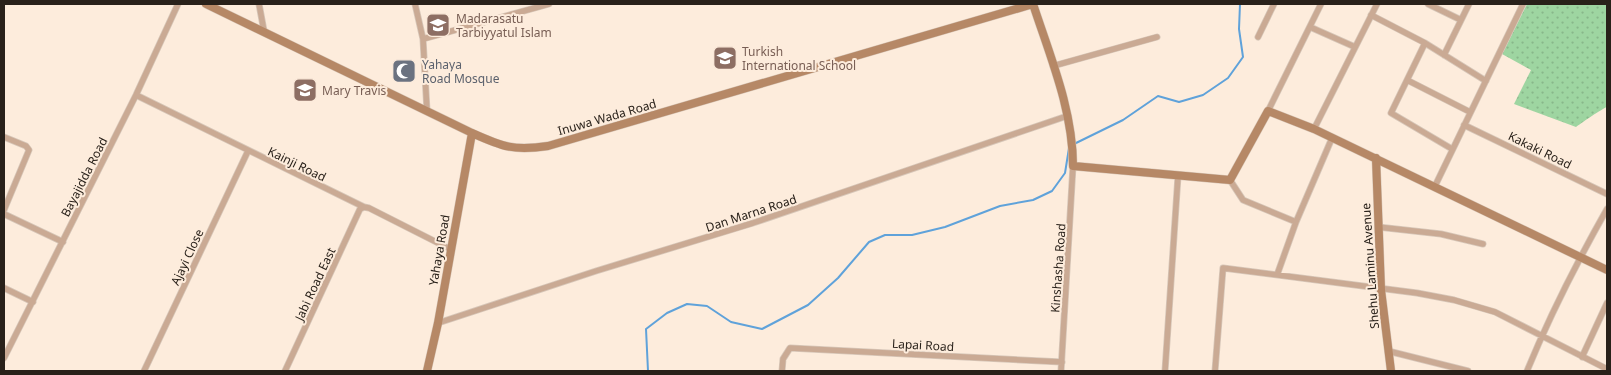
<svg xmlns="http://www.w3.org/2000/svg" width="1611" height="375" viewBox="0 0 1611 375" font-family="'Noto Sans',sans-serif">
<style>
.grass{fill:url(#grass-dots)}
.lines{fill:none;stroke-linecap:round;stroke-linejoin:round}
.stream{stroke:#5fa2da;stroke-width:2}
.street-casing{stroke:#d7c7b9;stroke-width:7}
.secondary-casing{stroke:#d7c7b9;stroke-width:9}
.street{stroke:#caaa94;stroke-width:5.5}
.secondary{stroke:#b68866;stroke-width:8}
.labels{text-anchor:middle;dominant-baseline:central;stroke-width:4;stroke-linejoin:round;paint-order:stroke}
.education-label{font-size:12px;fill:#785e54;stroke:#fdecdc;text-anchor:start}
.worship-label{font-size:12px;fill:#5b616d;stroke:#fdecdc;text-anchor:start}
.street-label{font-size:12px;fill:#29211a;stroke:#fdecdc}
</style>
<defs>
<pattern id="grass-dots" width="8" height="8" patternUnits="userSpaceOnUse" patternTransform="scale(1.25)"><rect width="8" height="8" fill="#9ed5a1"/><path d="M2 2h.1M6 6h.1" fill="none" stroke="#88b78a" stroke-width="1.8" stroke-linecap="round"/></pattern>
</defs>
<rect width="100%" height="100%" fill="#fdecdc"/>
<path class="grass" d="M1527 4H1607V107C1603 108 1580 124 1576 127L1514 104 1531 70 1502 54Z"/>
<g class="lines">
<path class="stream" d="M1074 144 1123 120 1158 96 1179 102 1203 95 1228 78 1243 57 1239 29 1240 4
M648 371 646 329 667 313 687 304 707 306 731 322 762 329 808 305 838 278 869 242 885 235H912L945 227 1000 206 1033 200 1052 191 1065 173 1069 148"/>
<g class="street-casing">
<path id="street" d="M259 4 264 31
M415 4 423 39 427 111
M1428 4 1461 20
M1371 15 1425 43 1486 81
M1310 27 1355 47
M1258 37 1274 4
M423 39 549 4
M1425 43 1391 113 1452 149
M1444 55 1469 4
M1053 66 1157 37
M1407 80 1470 112
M136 95 364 207 369 208 450 249
M1268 111 1321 4
M1464 125 1607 194
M1314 129 1377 4
M4 137 26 146 29 150 4 210
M1230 180 1243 200 1296 222
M1435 186 1523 4
M4 214 63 242
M1378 227 1441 234 1483 244
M1277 275 1296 222 1332 138
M4 288 33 302
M438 323 596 271 753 223 1067 116
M1388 351 1468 371
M1582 357 1607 303
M4 358 136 95 178 4
M144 371 248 151
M285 371 360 209 364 207
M782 371 783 359 790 348 1062 362
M1061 371 1073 166
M1165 371 1178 176
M1215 371 1223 268 1417 293 1454 300 1495 312 1607 369
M1527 371C1550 315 1577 262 1607 209"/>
</g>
<g class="secondary-casing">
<path id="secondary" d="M206 4 472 133C503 147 514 151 548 146L1033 4
M1033 4C1050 56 1073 110 1073 166L1230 180 1268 111 1314 129 1607 270
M1376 158 1381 290 1391 371
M427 371 438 323 472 133"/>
</g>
<use href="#street" class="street"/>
<use href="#secondary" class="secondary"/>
</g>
<defs>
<g id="school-square" transform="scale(1.25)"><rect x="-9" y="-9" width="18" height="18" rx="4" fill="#8d6e63" stroke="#fdecdc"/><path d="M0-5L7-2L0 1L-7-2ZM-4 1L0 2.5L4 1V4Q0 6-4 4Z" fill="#fff"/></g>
<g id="mosque-square" transform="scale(1.25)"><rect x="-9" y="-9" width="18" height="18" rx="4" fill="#6b7280" stroke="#fdecdc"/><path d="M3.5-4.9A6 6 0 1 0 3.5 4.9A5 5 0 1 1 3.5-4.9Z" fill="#fff"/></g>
</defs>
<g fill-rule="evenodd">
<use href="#school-square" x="438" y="25"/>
<use href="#school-square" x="725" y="58"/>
<use href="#mosque-square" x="404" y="71"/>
<use href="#school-square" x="305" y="90"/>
</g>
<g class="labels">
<g class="education-label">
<text x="456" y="18">Madarasatu<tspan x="456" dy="14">Tarbiyyatul Islam</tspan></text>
<text x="742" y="51">Turkish<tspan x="742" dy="14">International School</tspan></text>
<text x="322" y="90">Mary Travis</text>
</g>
<g class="worship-label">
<text x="422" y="64">Yahaya<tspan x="422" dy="14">Road Mosque</tspan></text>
</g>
<g class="street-label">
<text transform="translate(607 117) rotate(-16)">Inuwa Wada Road</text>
<text transform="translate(1540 150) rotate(26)">Kakaki Road</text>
<text transform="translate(297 164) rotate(26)">Kainji Road</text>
<text transform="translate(84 177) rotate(-63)">Bayajidda Road</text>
<text transform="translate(751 213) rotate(-18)">Dan Marna Road</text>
<text transform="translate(439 250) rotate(-80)">Yahaya Road</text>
<text transform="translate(187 257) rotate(-65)">Ajayi Close</text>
<text transform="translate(1370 266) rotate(-94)">Shehu Laminu Avenue</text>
<text transform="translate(1058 268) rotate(-86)">Kinshasha Road</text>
<text transform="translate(315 284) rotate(-65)">Jabi Road East</text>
<text transform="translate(923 345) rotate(3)">Lapai Road</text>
</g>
</g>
<rect width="1611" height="375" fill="none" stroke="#29211a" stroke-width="10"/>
</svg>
